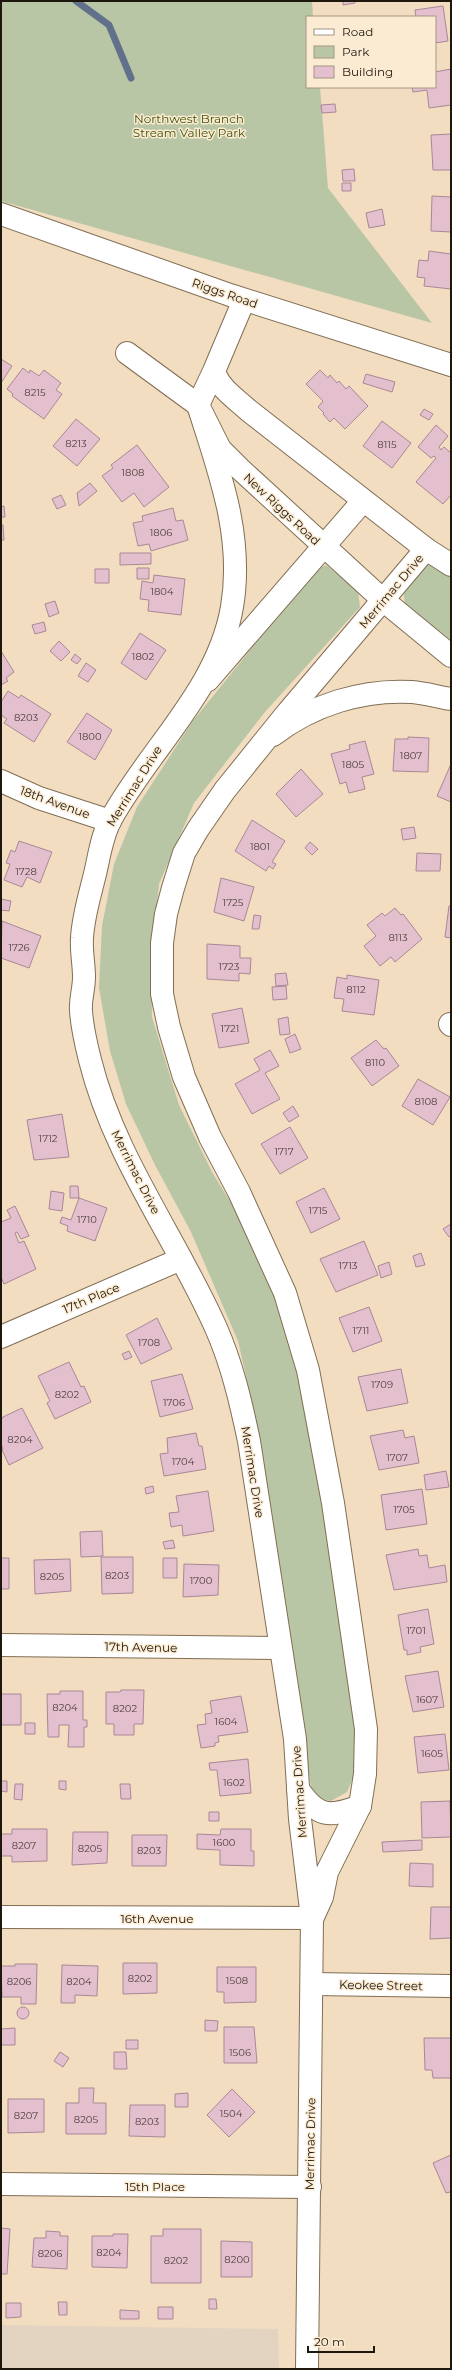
<svg xmlns="http://www.w3.org/2000/svg" width="452" height="2370" viewBox="0 0 452 2370" font-family="Montserrat,sans-serif">
<style>
.education{fill:#e3d4c1}
.green{fill:#b8c6a5}
.lines{fill:none;stroke-linecap:round;stroke-linejoin:round}
.stream{stroke:#61718c;stroke-width:7}
.building{fill:#e4c0cf;stroke:#a98796}
.minor-casing{stroke:#816e54;stroke-width:24}
.tertiary-casing{stroke:#816e54;stroke-width:24}
.secondary-casing{stroke:#816e54;stroke-width:24}
.minor{stroke:#fff;stroke-width:22}
.tertiary{stroke:#fff;stroke-width:22}
.secondary{stroke:#fff;stroke-width:22}
.labels{text-anchor:middle;dominant-baseline:central;stroke-width:3;stroke-linejoin:round;paint-order:stroke}
.number-label{font-size:10px;fill:#50413d}
.park-label{font-size:12px;fill:#3d5405;stroke:#fcebd3}
.street-label{font-size:12px;fill:#1e170c;stroke:#fcebd3}
</style>
<rect width="100%" height="100%" fill="#f2ddc0"/>
<path class="education" d="M1 2325 278 2329 279 2369H1Z"/>
<path class="green" d="M1 1H312L313 17H307V87H320L328 188 432 323 1 201Z
M433 564 451 574V640L405 604 403 589 418 568Z
M326 565 358 591 360 607 265 712 194 803 159 884 151 959 152 1017 179 1105 212 1172 249 1232 271 1284 298 1369 339 1600 356 1726 357 1769 347 1792 331 1801 320 1799 311 1788 286 1607 248 1385 238 1341 191 1232 155 1165 126 1104 110 1051 99 988 102 926 114 864 137 807 192 722 315 570Z"/>
<g class="lines">
<path class="stream" d="M76 1 109 25 131 78"/>
</g>
<path class="building" d="M343 1H355V3L343 5Z
M443 6 448 41 435 43V17H416L415 10Z
M451 69V105L429 108 427 90 413 92 412 87H435V72Z
M335 104 336 112 322 113 321 105Z
M451 134V170H433L431 135Z
M354 169 355 181H343L342 170Z
M342 183H351V191H342Z
M432 196 451 197V232L431 231Z
M382 209 385 225 369 228 366 213Z
M429 251 451 254V289L424 286 425 278 417 277 419 260 428 261Z
M1 359 12 366 1 383Z
M23 368 29 373 30 370 39 376 44 370 61 383 56 390 62 394 44 419 12 396 13 394 7 389Z
M320 370 328 378 330 375 337 383 339 381 346 389 349 386 368 406 345 429 334 418 330 422 323 414 324 413 318 407 323 401 306 384Z
M366 374 395 382 392 392 363 383Z
M424 409 433 414 429 420 420 415Z
M76 419 100 439 77 466 53 446Z
M382 421 411 443 392 468 363 446Z
M436 425 448 436 439 447 441 450 444 447 451 453V495L443 504 416 482 436 458 434 456 431 458 418 447Z
M137 445 169 487 144 507 134 493 122 502 102 476 113 468 111 465Z
M90 483 97 491 79 506 77 493Z
M61 495 66 505 57 509 52 499Z
M4 506 5 517H1V507Z
M173 508 176 521 183 520 188 540 151 551 149 544 138 546 133 523 143 521 142 516Z
M1 525H3L4 540H1Z
M120 553H151V564L120 565Z
M137 568H149V579H137Z
M95 569H109V583H95Z
M154 575 185 579 181 615 148 611 149 600 140 599 142 581 153 583Z
M55 601 59 613 49 617 45 604Z
M44 622 46 631 35 634 32 625Z
M140 633 166 650 146 680 121 663Z
M59 641 70 652 61 661 50 651Z
M1 651 14 672 6 678 8 681 1 685Z
M75 654 81 659 77 664 71 660Z
M86 663 96 670 88 682 78 676Z
M8 691 19 698 21 695 51 714 34 742 4 723 7 719 1 715V702Z
M87 713 112 730 95 760 67 742Z
M408 737 429 738 428 772 393 771 395 739H408Z
M365 741 374 774 362 777 365 789 349 793 346 782 340 784 331 754 350 749 349 745Z
M451 764V802L437 796Z
M301 769 323 794 296 817 276 794Z
M252 820 285 841 272 862 276 864 273 869 269 866 266 871 235 851Z
M414 827 416 838 403 840 401 829Z
M19 841 52 852 40 883 27 877 22 887 4 880 10 864 6 863 11 850 15 852Z
M310 842 318 849 312 855 305 848Z
M417 853 441 854 440 871H416Z
M221 878 254 887 244 921 214 912Z
M1 899 11 901 9 911 1 910Z
M449 906H451V938L445 937Z
M395 908 401 915 403 914 422 939 395 962 391 957 380 966 364 946 376 936 367 925 382 913 385 916Z
M254 915 261 916 259 929H252Z
M2 921 41 936 29 968 1 958Z
M207 944 240 946V958H251L250 974 239 973V981L207 979Z
M286 973 288 985 276 986 275 974Z
M347 975 379 980 374 1015 342 1011 344 999 334 998 337 977 347 979Z
M286 986 287 999 273 1000 272 987Z
M242 1008 249 1043 219 1048 212 1014Z
M288 1017 290 1034 280 1035 278 1019Z
M295 1034 301 1049 290 1053 285 1039Z
M376 1040 384 1049 386 1048 399 1066 372 1086 351 1058Z
M270 1050 279 1066 265 1073 280 1099 252 1114 235 1084 260 1070 254 1059Z
M418 1079 450 1097 433 1125 402 1106Z
M293 1106 299 1116 289 1122 283 1113Z
M62 1114 69 1157 34 1160 27 1120Z
M290 1127 308 1158 280 1174 261 1144Z
M70 1186H78L79 1198H70Z
M324 1188 340 1219 311 1233 296 1202Z
M51 1191 64 1193 62 1211 49 1209Z
M79 1198 107 1208 95 1241 67 1231 68 1226 60 1223 62 1217 71 1220Z
M15 1206 29 1236 21 1239 17 1232 15 1233 19 1243 24 1241 36 1269 4 1284 1 1277V1222L11 1218 7 1210Z
M451 1224V1236L449 1237 443 1229Z
M364 1241 378 1275 336 1292 320 1259Z
M421 1253 425 1265 416 1267 413 1256Z
M389 1262 392 1274 381 1278 378 1266Z
M369 1307 382 1341 353 1352 339 1318Z
M157 1318 172 1349 141 1364 126 1335Z
M129 1351 132 1357 125 1360 122 1354Z
M69 1362 81 1387 84 1386 91 1402 55 1419 47 1403 50 1401 38 1376Z
M401 1369 408 1403 367 1411 358 1377Z
M182 1374 193 1409 160 1417 151 1381Z
M22 1408 43 1448 9 1465 2 1450 3 1449 1 1444V1420L3 1417Z
M403 1430 405 1438 414 1436 419 1463 379 1470 370 1436Z
M196 1433 199 1446H202L206 1469 164 1476 160 1454 168 1453 167 1438Z
M446 1471 449 1487 426 1490 424 1475Z
M153 1486 154 1492 146 1494 145 1488Z
M422 1489 427 1524 386 1530 381 1495Z
M208 1491 214 1531 183 1536 182 1525 171 1527 169 1513 179 1512 176 1496Z
M102 1531 103 1556 81 1557 80 1532Z
M173 1540 175 1548 165 1549 163 1542Z
M418 1549 419 1556 427 1555 429 1568 445 1565 447 1582 394 1590 386 1555Z
M101 1557H133V1593L102 1594Z
M1 1558H9V1589H1Z
M163 1558H177V1578H163Z
M70 1559 71 1591 35 1594 34 1560Z
M184 1564 219 1565 218 1595 183 1597Z
M428 1609 434 1644 420 1647 421 1652 407 1655V1650H404L398 1615Z
M438 1671 444 1707 413 1712 405 1676Z
M121 1690H144L143 1724H134V1735H114V1724H106V1692H120Z
M60 1691H83V1720H87V1727H84V1747H68L69 1725H59V1737H48L47 1694H60Z
M1 1694H21V1725H1Z
M241 1696 248 1732 218 1736 219 1742 215 1743V1746L201 1748 197 1725 206 1724 205 1714 212 1713 210 1701Z
M25 1723H35V1734H25Z
M445 1734 449 1770 418 1773 414 1737Z
M248 1759 251 1793 220 1796 217 1770H210L209 1763Z
M1 1781H7V1792L1 1791Z
M59 1781H66V1790L59 1789Z
M15 1784H23L22 1800 14 1799Z
M120 1784H130L131 1799H121Z
M450 1801 451 1837 422 1838 421 1802Z
M209 1812H219V1821H209Z
M12 1829H47V1861L12 1862V1856H1V1834H12Z
M221 1829H251V1851H254V1866L220 1865V1850L197 1849V1834L220 1835Z
M73 1832H108L107 1863 72 1865Z
M132 1835H167L166 1866H132Z
M422 1840V1850L383 1852 382 1842Z
M410 1863 433 1864V1887L409 1886Z
M431 1907H451V1938L430 1939Z
M123 1963H157V1993L123 1994Z
M15 1964H37L36 2004H21V1997H2L1 1966H15Z
M62 1965 98 1966 97 1996 75 1995V2003H61Z
M217 1967H256V2002L224 2003V1992H217Z
M17 2013a6 6 0 1 1 12 0a6 6 0 1 1-12 0Z
M205 2020 218 2021 217 2031H205Z
M224 2027H254L257 2063H224Z
M15 2028V2045H1V2029Z
M424 2038H451V2078H433L432 2070H425Z
M126 2040H138V2049H126Z
M60 2052 69 2058 63 2067 54 2061Z
M114 2052H126L127 2069H114Z
M79 2088H94L93 2103H106V2134H66V2103H79Z
M232 2089 255 2112 229 2137 207 2115Z
M188 2093V2107H175V2094Z
M8 2099H44V2132L8 2133Z
M130 2105H165V2137L129 2136Z
M451 2155V2195L450 2192 446 2193 433 2163Z
M1 2228 10 2229 7 2274H1Z
M163 2229H201V2283H151V2236H163Z
M46 2231 60 2232V2236H68L67 2269 32 2267 34 2238H46Z
M113 2234H128L127 2268 92 2267V2236H113Z
M221 2241 252 2242V2277H221Z
M209 2299H216L217 2309H209Z
M58 2302H67V2315H59Z
M6 2303H21V2317L6 2318Z
M158 2307H173V2319H158Z
M120 2310 139 2311V2319H120Z"/>
<g class="lines">
<g class="minor-casing">
<path id="minor" d="M127 353 198 405 220 449 240 469 383 600 451 656
M426 549 451 565
M208 680 363 501
M273 735C312 705 362 689 412 692 425 693 438 697 451 699
M1 781 39 798 110 821
M450 1024 451 1025
M1 1337 181 1259
M1 1645 280 1648
M298 1789C317 1817 329 1818 360 1806
M1 1917 312 1918
M312 1984 451 1986
M1 2184 310 2187"/>
</g>
<g class="tertiary-casing">
<path id="tertiary" d="M244 300 214 371 198 405C219 471 244 536 232 607 218 689 150 748 111 819 101 837 99 859 94 878 89 898 83 918 82 938 81 951 84 964 84 977 84 989 80 1000 81 1011 82 1028 86 1044 90 1060 114 1157 176 1238 216 1328 232 1364 241 1403 249 1441L295 1739 300 1819 312 1918 307 2369
M214 371C219 388 235 398 248 410L426 549 288 712 225 790 198 829 184 853 173 888 166 914 162 943V994L169 1027 184 1077 210 1137 239 1192 285 1293 308 1370 333 1503 366 1729 365 1774 360 1806 327 1872 322 1897 313 1917"/>
</g>
<g class="secondary-casing">
<path id="secondary" d="M1 214 230 295 451 365"/>
</g>
<use href="#minor" class="minor"/>
<use href="#tertiary" class="tertiary"/>
<use href="#secondary" class="secondary"/>
</g>
<g class="labels">
<g class="number-label">
<text x="35" y="392">8215</text>
<text x="76" y="443">8213</text>
<text x="387" y="444">8115</text>
<text x="133" y="472">1808</text>
<text x="161" y="532">1806</text>
<text x="162" y="591">1804</text>
<text x="143" y="656">1802</text>
<text x="26" y="717">8203</text>
<text x="90" y="736">1800</text>
<text x="411" y="755">1807</text>
<text x="353" y="764">1805</text>
<text x="260" y="846">1801</text>
<text x="26" y="871">1728</text>
<text x="233" y="902">1725</text>
<text x="398" y="937">8113</text>
<text x="19" y="947">1726</text>
<text x="229" y="966">1723</text>
<text x="356" y="989">8112</text>
<text x="230" y="1028">1721</text>
<text x="375" y="1062">8110</text>
<text x="426" y="1101">8108</text>
<text x="48" y="1138">1712</text>
<text x="284" y="1151">1717</text>
<text x="318" y="1210">1715</text>
<text x="87" y="1219">1710</text>
<text x="348" y="1265">1713</text>
<text x="361" y="1330">1711</text>
<text x="149" y="1342">1708</text>
<text x="382" y="1384">1709</text>
<text x="67" y="1394">8202</text>
<text x="174" y="1402">1706</text>
<text x="20" y="1439">8204</text>
<text x="397" y="1457">1707</text>
<text x="183" y="1461">1704</text>
<text x="404" y="1509">1705</text>
<text x="117" y="1575">8203</text>
<text x="52" y="1576">8205</text>
<text x="201" y="1580">1700</text>
<text x="416" y="1630">1701</text>
<text x="427" y="1699">1607</text>
<text x="65" y="1707">8204</text>
<text x="125" y="1708">8202</text>
<text x="226" y="1721">1604</text>
<text x="432" y="1753">1605</text>
<text x="234" y="1782">1602</text>
<text x="224" y="1842">1600</text>
<text x="24" y="1845">8207</text>
<text x="90" y="1848">8205</text>
<text x="149" y="1850">8203</text>
<text x="140" y="1978">8202</text>
<text x="237" y="1980">1508</text>
<text x="19" y="1981">8206</text>
<text x="79" y="1981">8204</text>
<text x="240" y="2052">1506</text>
<text x="231" y="2113">1504</text>
<text x="26" y="2115">8207</text>
<text x="86" y="2119">8205</text>
<text x="147" y="2121">8203</text>
<text x="109" y="2252">8204</text>
<text x="50" y="2253">8206</text>
<text x="237" y="2259">8200</text>
<text x="176" y="2260">8202</text>
</g>
<g class="park-label">
<text x="189" y="118">Northwest Branch<tspan x="189" dy="14">Stream Valley Park</tspan></text>
</g>
<g class="street-label">
<text transform="translate(225 293) rotate(19)">Riggs Road</text>
<text transform="translate(282 509) rotate(43)">New Riggs Road</text>
<text transform="translate(391 591) rotate(-50)">Merrimac Drive</text>
<text transform="translate(134 786) rotate(-58)">Merrimac Drive</text>
<text transform="translate(55 802) rotate(20)">18th Avenue</text>
<text transform="translate(136 1172) rotate(63)">Merrimac Drive</text>
<text transform="translate(91 1298) rotate(-23)">17th Place</text>
<text transform="translate(253 1472) rotate(81)">Merrimac Drive</text>
<text transform="translate(141 1647) rotate(1)">17th Avenue</text>
<text transform="translate(299 1792) rotate(-94)">Merrimac Drive</text>
<text x="157" y="1918">16th Avenue</text>
<text transform="translate(381 1985) rotate(1)">Keokee Street</text>
<text transform="translate(310 2144) rotate(-89)">Merrimac Drive</text>
<text x="155" y="2186">15th Place</text>
</g>
</g>
<rect width="452" height="2370" fill="none" stroke="#1e170c" stroke-width="4"/>
<rect x="306" y="16" width="130" height="72" fill="#fcebd3" stroke="#a39683"/>
<rect x="314" y="29" width="20" height="6" fill="#ffffff" stroke="#a39683"/>
<text x="342" y="36" font-size="12" fill="#1e170c">Road</text>
<rect x="314" y="46" width="20" height="12" fill="#b8c6a5" stroke="#a39683"/>
<text x="342" y="56" font-size="12" fill="#1e170c">Park</text>
<rect x="314" y="66" width="20" height="12" fill="#e4c0cf" stroke="#a39683"/>
<text x="342" y="76" font-size="12" fill="#1e170c">Building</text>
<path d="M308 2346v6h66v-6" fill="none" stroke="#1e170c" stroke-width="2"/>
<text x="314" y="2346" font-size="12" fill="#1e170c" stroke="#fcebd3" stroke-width="3" paint-order="stroke">20 m</text>
</svg>
